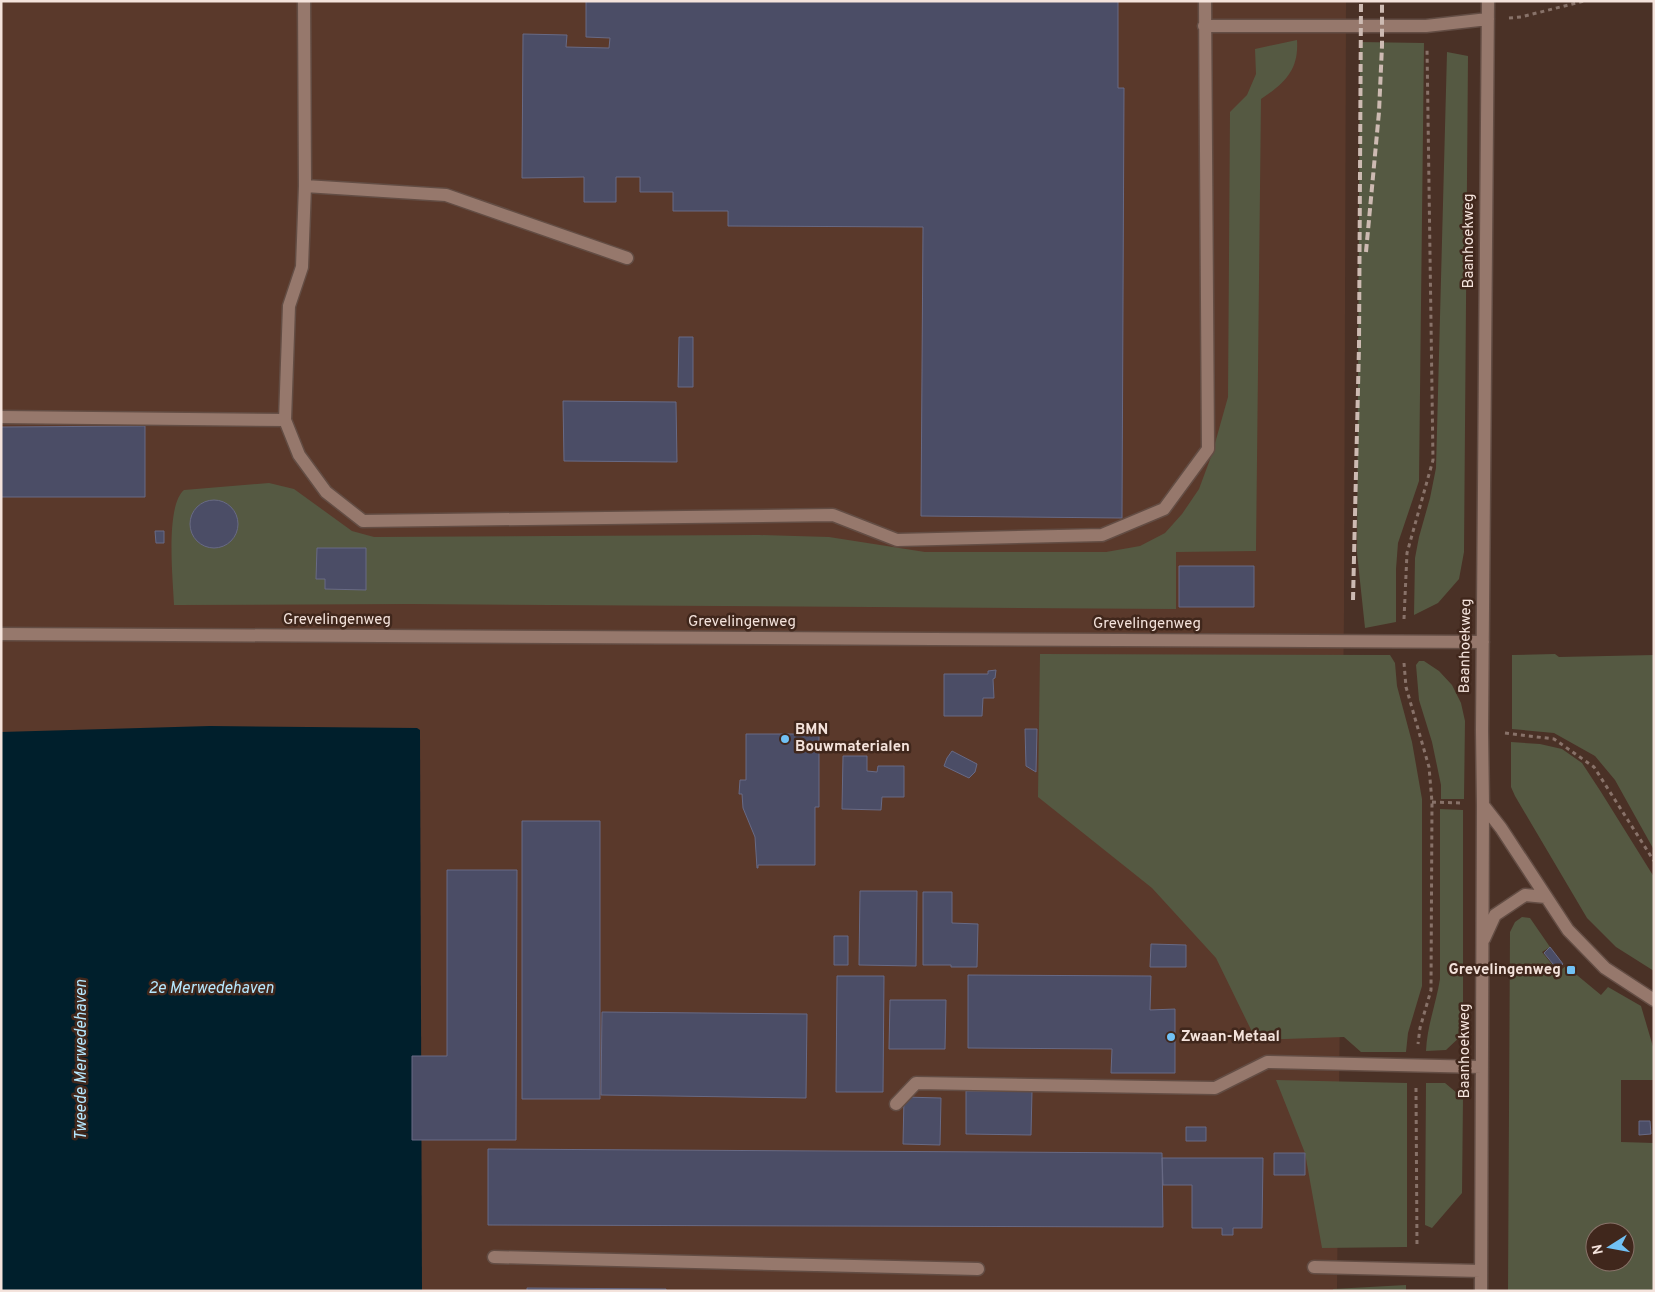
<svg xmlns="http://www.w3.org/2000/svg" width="1655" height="1292" viewBox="0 0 1655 1292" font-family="Overpass,sans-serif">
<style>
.built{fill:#5a392b}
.green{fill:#555942;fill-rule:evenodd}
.water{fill:#001f2c}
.building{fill:#4b4d66;stroke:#686a85}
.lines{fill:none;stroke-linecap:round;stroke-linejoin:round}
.minor-casing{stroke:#634d44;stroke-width:15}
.path{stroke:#887269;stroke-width:3;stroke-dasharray:4 4;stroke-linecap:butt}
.minor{stroke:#96786c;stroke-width:12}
.rail{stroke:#cdbab2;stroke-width:4;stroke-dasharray:8 4;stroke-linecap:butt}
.poi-dot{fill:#71c1f5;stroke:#40271c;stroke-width:2}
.labels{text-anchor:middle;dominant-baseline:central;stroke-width:5;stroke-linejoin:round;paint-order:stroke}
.street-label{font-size:15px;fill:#f4e3dc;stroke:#40271c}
.poi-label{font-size:15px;font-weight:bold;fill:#f4e3dc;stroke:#40271c;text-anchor:start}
.water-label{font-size:16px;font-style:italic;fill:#b5e7fe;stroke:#40271c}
</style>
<rect width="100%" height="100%" fill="#4a3126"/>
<path class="built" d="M1 1H1346L1344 610 1337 1291H1Z"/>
<path class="green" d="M1297 40C1299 70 1285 83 1261 99L1256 551 1176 552V609L410 604 174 605C173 580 165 506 184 490L269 483 294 489 352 531 374 537 759 535 829 537 925 552H1106L1140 546 1165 533 1182 514 1199 489 1212 454 1228 397 1230 112 1247 95 1256 74 1255 49Z
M1360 42 1424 43 1419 481 1398 543 1396 569V622L1365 628 1357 553Z
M1447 52 1468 56 1464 552 1459 579 1438 603 1414 615 1415 558 1419 537 1430 498 1436 468Z
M1040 654 1390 655 1395 663 1397 686 1412 742 1422 799V986L1408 1033 1406 1052H1361L1344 1037 1256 1040 1216 958 1152 888 1038 797Z
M1555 654 1559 657 1654 655V850L1615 780 1595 756 1554 733 1512 729V655Z
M1419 661H1424L1439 671 1452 685 1461 703 1465 721 1464 799H1441V785L1432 742 1419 700 1416 665Z
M1511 742 1540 744 1562 749 1582 763 1601 792 1654 877V971L1616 947 1587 918 1515 796 1511 787Z
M1440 809 1463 810V1034L1446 1050 1426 1051C1427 1026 1436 1004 1440 979Z
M1522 917 1530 918 1550 947 1542 952 1558 972 1566 966 1601 995 1608 987 1641 1006 1654 1050V1080H1621V1142L1654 1143V1291H1508L1510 932 1515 922ZM1595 1232H1625V1262H1595Z
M1276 1080 1407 1083V1247L1322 1248 1305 1153Z
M1426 1083H1445L1463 1098 1462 1193 1432 1228 1425 1225Z
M1406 1285V1291H1333V1289Z"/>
<path class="water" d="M210 726 417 728 420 730 422 1291H1V732Z"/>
<path class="building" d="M586 1H1118V88H1124L1122 518 921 516 923 227 728 226V211H673V192H640V177H616V202H584V177L522 178 523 34 567 35 566 47 609 48 610 38 586 37Z
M679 337H693V387H678Z
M563 401 676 402 677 462 564 461Z
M145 426V497H1V427Z
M190 524a24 24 0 1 1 48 0a24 24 0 1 1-48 0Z
M155 531H164V543H156Z
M317 548H366V590L325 589V579H316Z
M1179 566H1254V607H1179Z
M996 670 995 678 993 679 994 698H983L982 716H944V674H988V671Z
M1025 729H1037L1036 772 1026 766Z
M746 734H819V807H815V865H758V868H757L755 837 743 808 742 794H739L740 780H746Z
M952 751 977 764 975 772 969 778 944 766 947 758Z
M843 756H867V771L877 772 878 766H904V797H882L881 810 842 809Z
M522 821H600V1099H522Z
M447 870H517L516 1140H412V1056H447Z
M860 891H917L916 966 859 965Z
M923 892H952V923L978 924 977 967H951V965H923Z
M834 936H848V965H834Z
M1151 944 1186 945V967H1150Z
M1550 947 1563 964 1557 969 1544 953Z
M968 975 1151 976 1150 1010 1175 1009V1073H1111L1112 1049 968 1048Z
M837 976H884L883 1092H836Z
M890 1000H946L945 1049H889Z
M602 1012 807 1014 806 1098 601 1095Z
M966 1091H1032L1031 1135 966 1134Z
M904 1097 941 1098 940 1145 903 1144Z
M1639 1121H1650L1651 1134 1639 1135Z
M1186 1127H1206V1141H1186Z
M488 1149 1162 1153 1163 1227 488 1225Z
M1274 1153H1305V1175H1274Z
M1162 1158H1263L1262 1228H1233V1235H1222V1228H1192V1185H1163Z
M527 1288 666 1289V1291H527Z"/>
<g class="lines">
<g class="minor-casing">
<path id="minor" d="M304 1 305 186 302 267 289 306 285 420 299 455 326 492 363 521 833 515 897 540 1102 535 1164 509 1208 449 1205 1
M1204 26H1426L1488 19
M305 186 446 195 627 258
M1 417 285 420
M1 634 1483 642
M1483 805 1501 828 1568 930 1605 968 1654 1000
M1484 939 1495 915 1525 895 1546 897
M896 1104 916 1083 1215 1088 1267 1062 1482 1067
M494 1257 978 1269
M1314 1267 1481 1271
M1481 1291 1483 805 1482 730 1488 1"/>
</g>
<path class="path" d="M1509 18 1521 17 1584 1
M1404 619 1407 553 1433 460 1427 47
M1404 663 1406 687 1429 767 1432 802 1431 990 1420 1028 1418 1044
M1505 733 1554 739 1594 767 1654 861
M1432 802 1461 803
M1416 1088 1417 1246"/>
<use href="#minor" class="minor"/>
<path class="rail" d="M1366 252 1379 112 1382 46V1
M1353 600 1359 346 1361 1"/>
</g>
<g class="poi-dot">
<circle cx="785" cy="739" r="5"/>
<rect x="1566" y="965" width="10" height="10" rx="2.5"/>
<circle cx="1171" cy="1037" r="5"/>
</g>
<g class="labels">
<g class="street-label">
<text transform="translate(1469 241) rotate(-90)">Baanhoekweg</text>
<text x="337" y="620">Grevelingenweg</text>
<text x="742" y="622">Grevelingenweg</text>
<text x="1147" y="624">Grevelingenweg</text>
<text transform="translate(1466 646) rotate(-89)">Baanhoekweg</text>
<text transform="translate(1465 1051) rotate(-90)">Baanhoekweg</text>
</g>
<g class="poi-label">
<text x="795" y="730">BMN<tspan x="795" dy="17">Bouwmaterialen</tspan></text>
<text x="1561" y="970" text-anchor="end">Grevelingenweg</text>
<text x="1181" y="1037">Zwaan-Metaal</text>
</g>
<g class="water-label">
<text x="211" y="989">2e Merwedehaven</text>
<text transform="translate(82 1060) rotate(-90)">Tweede Merwedehaven</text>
</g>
</g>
<rect width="1655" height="1292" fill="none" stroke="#f4e3dc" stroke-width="5"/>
<g transform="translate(1610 1247) rotate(259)"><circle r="24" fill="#40271c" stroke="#887269"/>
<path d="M0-4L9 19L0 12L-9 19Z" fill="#71c1f5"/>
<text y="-8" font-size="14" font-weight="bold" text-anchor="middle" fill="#f4e3dc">N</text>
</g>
</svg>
